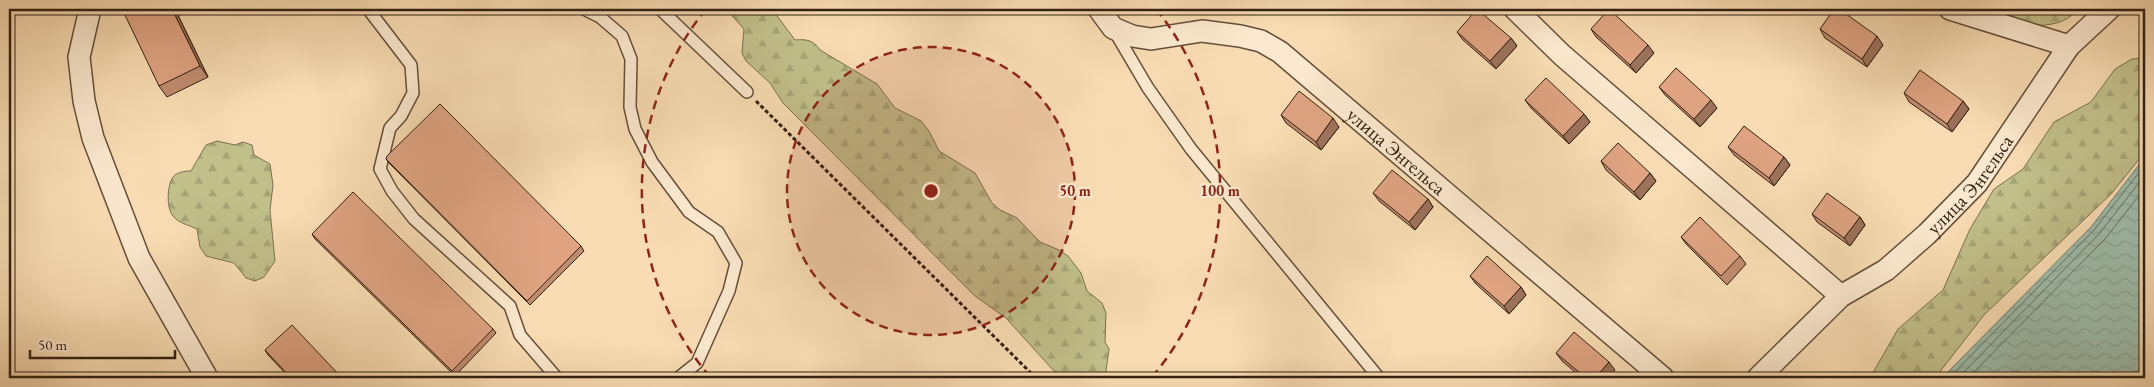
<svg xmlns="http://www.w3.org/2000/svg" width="2154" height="387" viewBox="0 0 2154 387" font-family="'EB Garamond',serif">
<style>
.forest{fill:url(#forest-firs);stroke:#7a704e}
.water{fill:url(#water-waves);stroke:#737e6e}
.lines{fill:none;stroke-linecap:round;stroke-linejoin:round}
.shore{stroke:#686e5e;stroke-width:1}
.lane-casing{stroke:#644f3a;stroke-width:14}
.street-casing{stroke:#644f3a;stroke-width:24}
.path{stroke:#332012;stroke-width:3;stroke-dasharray:4 2.5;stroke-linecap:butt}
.lane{stroke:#fbe8ce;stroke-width:11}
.street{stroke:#fbe8ce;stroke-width:21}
.wall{fill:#c08c70;stroke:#332012}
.shaded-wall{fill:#9c725b;stroke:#332012}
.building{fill:#dfa382;stroke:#332012}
.ring{fill:none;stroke:#8f2418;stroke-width:2.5;stroke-dasharray:9 6}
.labels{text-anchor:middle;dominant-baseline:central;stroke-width:4.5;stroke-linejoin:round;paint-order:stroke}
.street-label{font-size:20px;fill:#332012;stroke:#fbe8ce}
.centre{fill:#8f2418;stroke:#fbe8ce;stroke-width:2.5}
.ring-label{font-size:15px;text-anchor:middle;font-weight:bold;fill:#8f2418;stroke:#fbe8ce;stroke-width:4.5;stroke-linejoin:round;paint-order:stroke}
</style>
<defs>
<pattern id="forest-firs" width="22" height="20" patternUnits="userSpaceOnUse" patternTransform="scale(1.25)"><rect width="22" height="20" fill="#c1bf8a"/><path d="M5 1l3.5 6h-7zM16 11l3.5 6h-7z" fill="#a6a476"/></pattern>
<pattern id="water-waves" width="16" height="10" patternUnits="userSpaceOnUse" patternTransform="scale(1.25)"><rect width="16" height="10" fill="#9ebcab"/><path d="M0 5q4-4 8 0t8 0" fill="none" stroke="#89a192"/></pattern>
</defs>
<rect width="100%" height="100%" fill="#f9dcb3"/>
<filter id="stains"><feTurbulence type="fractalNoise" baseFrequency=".004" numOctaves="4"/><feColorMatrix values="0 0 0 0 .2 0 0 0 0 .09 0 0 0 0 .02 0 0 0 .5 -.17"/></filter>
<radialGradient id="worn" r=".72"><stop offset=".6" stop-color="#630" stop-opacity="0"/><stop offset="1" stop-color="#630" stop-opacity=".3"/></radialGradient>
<path class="forest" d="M726 9H772L795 40C807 39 813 40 820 50L877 84 895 108 921 121 929 131 939 151 975 173 992 203 1000 210 1017 218 1040 242 1059 250 1068 256 1081 273 1087 291 1102 303 1106 313 1105 342 1109 349 1105 378C1086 378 1069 380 1053 370L1006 318 975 296 783 103 770 83 746 61 742 53 744 29Z
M1953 9H2078C2053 42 1987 16 1953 9Z
M2145 58V152L2111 194 1984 315 1935 378H1870L1898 329 1943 290 1970 229 1994 189 2023 169 2054 122 2091 102 2115 69 2132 59Z
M217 141 235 145 243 142 252 145 254 155 270 164 273 185 270 210 275 261 264 277 255 281 246 278 234 263 206 256 200 247 197 229C189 225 178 223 173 216 166 208 167 185 173 177 177 172 185 171 191 171L206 145Z"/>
<path class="water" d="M2145 157V378H1942L2091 227Z"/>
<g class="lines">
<path class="shore" d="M1949 378 2094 230 2145 165
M1958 378 2099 234 2145 175
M1968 378 2105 239 2145 188"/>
<g class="lane-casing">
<path id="lane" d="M368 9 411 65 413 93 401 116 390 128 380 169 392 191 414 219 510 306 520 335 557 378
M584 9 600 17 622 36 631 59 630 107 635 129 652 162 689 212 718 232 736 263 729 291 697 363 678 378
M660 9 747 92
M1115 32 1148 88 1191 149 1379 378"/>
</g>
<g class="street-casing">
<g id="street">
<path d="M90 9 79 57 84 101 93 138 139 258 207 378"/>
<path id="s1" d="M1099 9 1113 28 1132 36 1151 39 1202 31 1240 36 1261 41 1280 52 1663 378"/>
<path d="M1515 9 1562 55 1841 296"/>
<path d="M1950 9 2069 46"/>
<path id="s2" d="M1758 378 1841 296 1886 270 1927 234 1977 183 2069 46 2109 9"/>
</g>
</g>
<path class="path" d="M756 101 1036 378"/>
<use href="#lane" class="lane"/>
<use href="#street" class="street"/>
</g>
<path class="wall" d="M175 9 208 77 167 97 159 86Z
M1591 29 1654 53 1636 73 1596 37Z
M1820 29 1883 45 1867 67 1825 38Z
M1457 32 1511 38 1517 46 1496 69 1463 40Z
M1659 87 1717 108 1700 127 1665 95Z
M1904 93 1963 101 1969 109 1952 132 1909 102Z
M1525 100 1584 114 1590 122 1569 144 1531 108Z
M1281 115 1339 127 1321 150 1286 123Z
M1728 147 1784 157 1790 165 1774 186 1734 155Z
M386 159 581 246 584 251 530 305 389 163Z
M1601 161 1650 173 1656 181 1640 200 1606 170Z
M1373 193 1428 199 1433 207 1415 230 1379 201Z
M1812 214 1860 217 1865 225 1850 246 1817 222Z
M312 234 493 329 496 333 455 376 315 239Z
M1681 237 1740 256 1746 264 1727 285 1687 245Z
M1470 276 1521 287 1526 295 1509 314 1476 284Z
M265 350 342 378H290L268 355Z
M1556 353 1615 370 1608 378H1582L1562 361Z"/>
<path class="shaded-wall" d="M172 9H175L208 77 200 66Z
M1877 36 1883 45 1867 67 1862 59Z
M1511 38 1517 46 1496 69 1490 61Z
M1648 45 1654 53 1636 73 1630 65Z
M1711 100 1717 108 1700 127 1694 119Z
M1963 101 1969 109 1952 132 1947 124Z
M1584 114 1590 122 1569 144 1563 136Z
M1333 118 1339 127 1321 150 1316 142Z
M1784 157 1790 165 1774 186 1769 178Z
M1650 173 1656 181 1640 200 1634 192Z
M1428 199 1433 207 1415 230 1409 222Z
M1860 217 1865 225 1850 246 1844 238Z
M1521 287 1526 295 1509 314 1504 306Z
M1609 362 1615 370 1608 378H1595Z"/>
<path class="building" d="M132 9H172L200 66 159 86 124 13Z
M1477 9 1511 38 1490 61 1457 32Z
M1609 9 1648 45 1630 65 1591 29Z
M1834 9H1839L1877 36 1862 59 1820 29Z
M1676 68 1711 100 1694 119 1659 87Z
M1920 70 1963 101 1947 124 1904 93Z
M1546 78 1584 114 1563 136 1525 100Z
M1299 91 1333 118 1316 142 1281 115Z
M440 104 581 246 527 301 386 159 387 156Z
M1744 126 1784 157 1769 178 1728 147Z
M1618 143 1650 173 1634 192 1601 161Z
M1392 170 1428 199 1409 222 1373 193Z
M353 192 493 329 452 371 312 234Z
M1827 193 1860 217 1844 238 1812 214Z
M1700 217 1740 256 1721 276 1681 237Z
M1487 256 1521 287 1504 306 1470 276Z
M292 325 342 378H291L265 350Z
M1574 332 1609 362 1595 378H1586L1556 353Z"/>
<circle cx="931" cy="191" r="144" fill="#8f2418" fill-opacity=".12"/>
<g class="ring">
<circle cx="931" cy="191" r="144"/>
<path d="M710 377A289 289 0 0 1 706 9M1156 9A289 289 0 0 1 1152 377"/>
</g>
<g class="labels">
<g class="street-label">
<text stroke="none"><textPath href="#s1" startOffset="350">улица Энгельса</textPath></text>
<text stroke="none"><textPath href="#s2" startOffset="289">улица Энгельса</textPath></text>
</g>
</g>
<circle cx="931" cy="191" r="8" class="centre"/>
<g class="ring-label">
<text x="1075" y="196">50 m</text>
<text x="1220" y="196">100 m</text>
</g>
<rect width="2154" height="387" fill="none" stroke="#f9dcb3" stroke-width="30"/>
<rect x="10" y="10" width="2134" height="367" fill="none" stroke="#332012" stroke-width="2.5"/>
<rect x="15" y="15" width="2124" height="357" fill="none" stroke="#332012"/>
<path d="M30 350v8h145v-8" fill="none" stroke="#332012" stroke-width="2.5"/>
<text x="38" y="350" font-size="15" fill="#332012" stroke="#fbe8ce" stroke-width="4" paint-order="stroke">50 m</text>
<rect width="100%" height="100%" filter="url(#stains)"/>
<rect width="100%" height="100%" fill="url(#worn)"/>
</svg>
